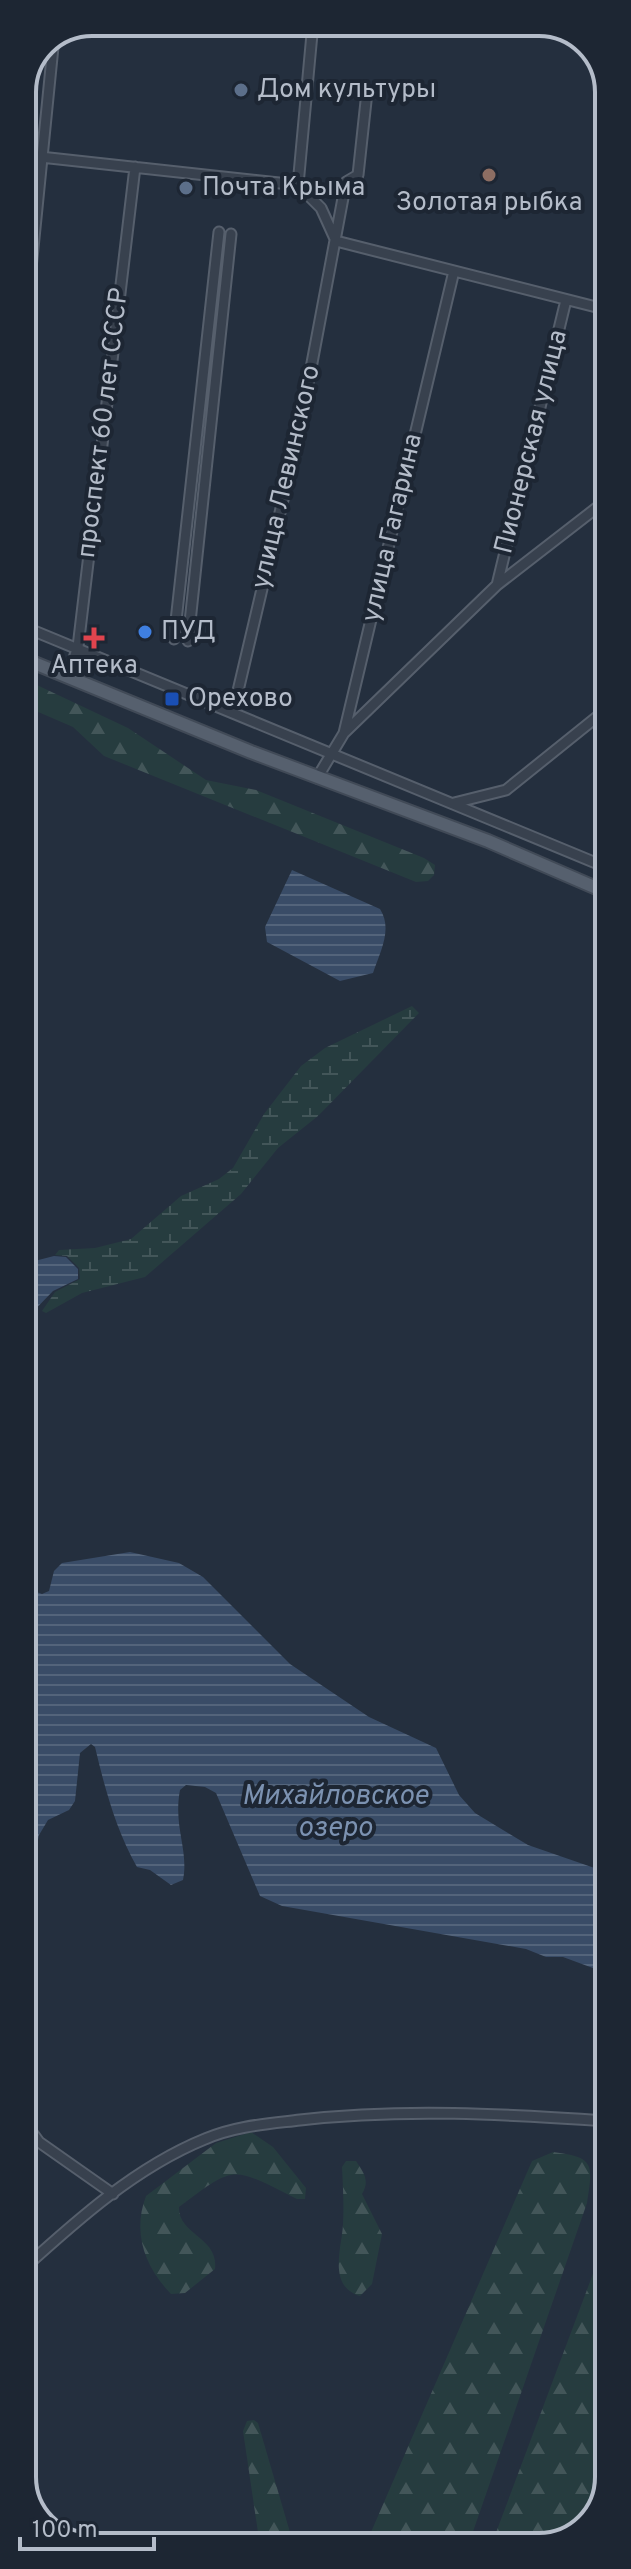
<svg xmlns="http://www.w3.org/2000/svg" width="631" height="2569" viewBox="0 0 631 2569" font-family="Overpass,sans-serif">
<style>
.forest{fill:url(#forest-firs)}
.wetland{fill:url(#wetland-marsh)}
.water{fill:url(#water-rules)}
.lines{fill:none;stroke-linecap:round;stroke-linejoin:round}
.minor-casing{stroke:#565f6c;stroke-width:13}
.major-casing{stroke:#414a57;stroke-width:16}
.minor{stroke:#38414e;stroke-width:9}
.major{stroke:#56606e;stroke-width:12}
.service-dot{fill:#5c6f8a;stroke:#1d2633;stroke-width:3}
.education-dot{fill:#8d6e63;stroke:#1d2633;stroke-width:3}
.shop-dot{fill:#3f7fe0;stroke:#1d2633;stroke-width:3}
.health-dot{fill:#e0444e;stroke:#1d2633;stroke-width:3}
.transit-dot{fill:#1a4fb4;stroke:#1d2633;stroke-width:3}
.labels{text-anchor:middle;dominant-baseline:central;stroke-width:8;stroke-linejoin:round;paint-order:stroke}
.poi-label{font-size:26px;fill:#b4bcc9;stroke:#1d2633;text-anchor:start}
.street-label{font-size:26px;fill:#b4bcc9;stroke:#1d2633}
.water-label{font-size:28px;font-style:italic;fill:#7c92b1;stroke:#1d2633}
.rim{fill:none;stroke:#b4bcc9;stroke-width:4}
</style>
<defs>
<pattern id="forest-firs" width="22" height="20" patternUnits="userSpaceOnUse" patternTransform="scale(2)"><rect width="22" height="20" fill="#263c3f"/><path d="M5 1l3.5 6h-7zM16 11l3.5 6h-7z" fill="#435659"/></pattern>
<pattern id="wetland-marsh" width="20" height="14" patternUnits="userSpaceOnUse" patternTransform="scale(2)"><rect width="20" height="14" fill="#263c3f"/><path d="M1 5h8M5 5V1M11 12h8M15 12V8" fill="none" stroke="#435659"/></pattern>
<pattern id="water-rules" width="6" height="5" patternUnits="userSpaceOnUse" patternTransform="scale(2)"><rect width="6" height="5" fill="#394c67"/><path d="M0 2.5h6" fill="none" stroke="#53647b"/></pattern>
</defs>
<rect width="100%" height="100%" fill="#242f3e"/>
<path class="forest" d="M22 678 128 728 206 780 256 790 424 858 435 865 434 875 428 881 416 882 104 756 73 727 22 705Z
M251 2132 273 2147 306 2188 305 2199H297C232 2167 237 2163 179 2207 178 2235 219 2237 215 2269L185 2293 171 2294C145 2267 132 2233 146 2196L216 2143Z
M553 2152C595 2157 593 2164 587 2203L468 2546H365L532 2161Z
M346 2161H356C364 2173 370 2181 362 2194L382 2234 372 2284 360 2296C327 2286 342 2248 343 2224 344 2206 343 2186 342 2167Z
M609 2231V2478L592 2523 552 2546H491Z
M254 2420 258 2423 294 2546H260L243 2431 247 2421Z"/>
<path class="wetland" d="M412 1006 419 1013 318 1116 278 1148 241 1194 145 1277 82 1293 46 1313 42 1311 55 1292 80 1279 79 1268 67 1256 55 1255 59 1250 95 1248 131 1239 181 1196 219 1179 233 1168 264 1114 301 1066 325 1048Z"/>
<path class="water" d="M292 870 380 909C393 929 380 952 373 973L340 981 267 942 265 927Z
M54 1256 66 1257 78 1269V1279L53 1291 23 1322V1264Z
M130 1552 179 1563 203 1577 290 1664 369 1717 436 1748 459 1795 475 1813 528 1845 609 1873V1974L563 1957H546L526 1949 282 1906 260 1896 216 1793 205 1787 186 1785 180 1790C173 1827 189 1850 183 1880L171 1885 150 1870 137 1867C116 1830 105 1789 95 1747L91 1744 80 1753 75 1801 69 1810 48 1820 39 1835 35 1854 23 1863V1587L42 1594 49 1591 54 1571 62 1563Z"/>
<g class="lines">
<g class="minor-casing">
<path id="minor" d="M22 155 298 185 321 208 336 241
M298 185 313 23
M336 241 608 310
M22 359 54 37
M497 585 566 300
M22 626 608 868
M174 639 219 232
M188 641 231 234
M67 677 78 647 135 167
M233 712 299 432 346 182 358 175 367 92
M344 733 497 585 608 499
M317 778 344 733 454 271
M454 803 506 790 608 708
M23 2008H26L23 2051
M23 2120 39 2142 113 2194
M23 2269C77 2220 136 2167 205 2139 235 2126 267 2124 300 2120 403 2108 505 2114 609 2121"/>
</g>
<g class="major-casing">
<path id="major" d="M22 658 251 752 488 841 608 893"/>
</g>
<use href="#minor" class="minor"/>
<use href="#major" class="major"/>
</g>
<g class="service-dot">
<circle cx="241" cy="90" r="8"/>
<circle cx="186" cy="188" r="8"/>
</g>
<circle class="education-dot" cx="489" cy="175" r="8"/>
<circle class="shop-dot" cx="145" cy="632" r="8"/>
<path class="health-dot" d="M90 626h8v8h8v8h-8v8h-8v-8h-8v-8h8z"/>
<rect class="transit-dot" x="164" y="691" width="16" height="16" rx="4"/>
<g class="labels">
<g class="poi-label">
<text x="257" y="90">Дом культуры</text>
<text x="202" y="188">Почта Крыма</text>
<text x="489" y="203" text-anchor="middle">Золотая рыбка</text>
<text x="161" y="632">ПУД</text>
<text x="94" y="666" text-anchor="middle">Аптека</text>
<text x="188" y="699">Орехово</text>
</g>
<g class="street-label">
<text transform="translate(104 423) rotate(-83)">проспект 60 лет СССР</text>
<text transform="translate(532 442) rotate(-76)">Пионерская улица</text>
<text transform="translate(287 477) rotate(-77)">улица Левинского</text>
<text transform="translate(393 528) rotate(-77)">улица Гагарина</text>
</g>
<g class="water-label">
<text x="335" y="1797">Михайловское<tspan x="335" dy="32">озеро</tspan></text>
</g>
</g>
<path d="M0 0H631V2569H0ZM92 36H539A56 56 0 0 1 595 92V2477A56 56 0 0 1 539 2533H92A56 56 0 0 1 36 2477V92A56 56 0 0 1 92 36Z" fill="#1d2633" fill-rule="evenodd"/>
<path class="rim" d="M92 36H539A56 56 0 0 1 595 92V2477A56 56 0 0 1 539 2533H92A56 56 0 0 1 36 2477V92A56 56 0 0 1 92 36Z"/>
<path d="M20 2537v12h134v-12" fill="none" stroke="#b4bcc9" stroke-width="4"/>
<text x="32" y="2537" font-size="24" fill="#b4bcc9" stroke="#1d2633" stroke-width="6" paint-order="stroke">100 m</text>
</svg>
